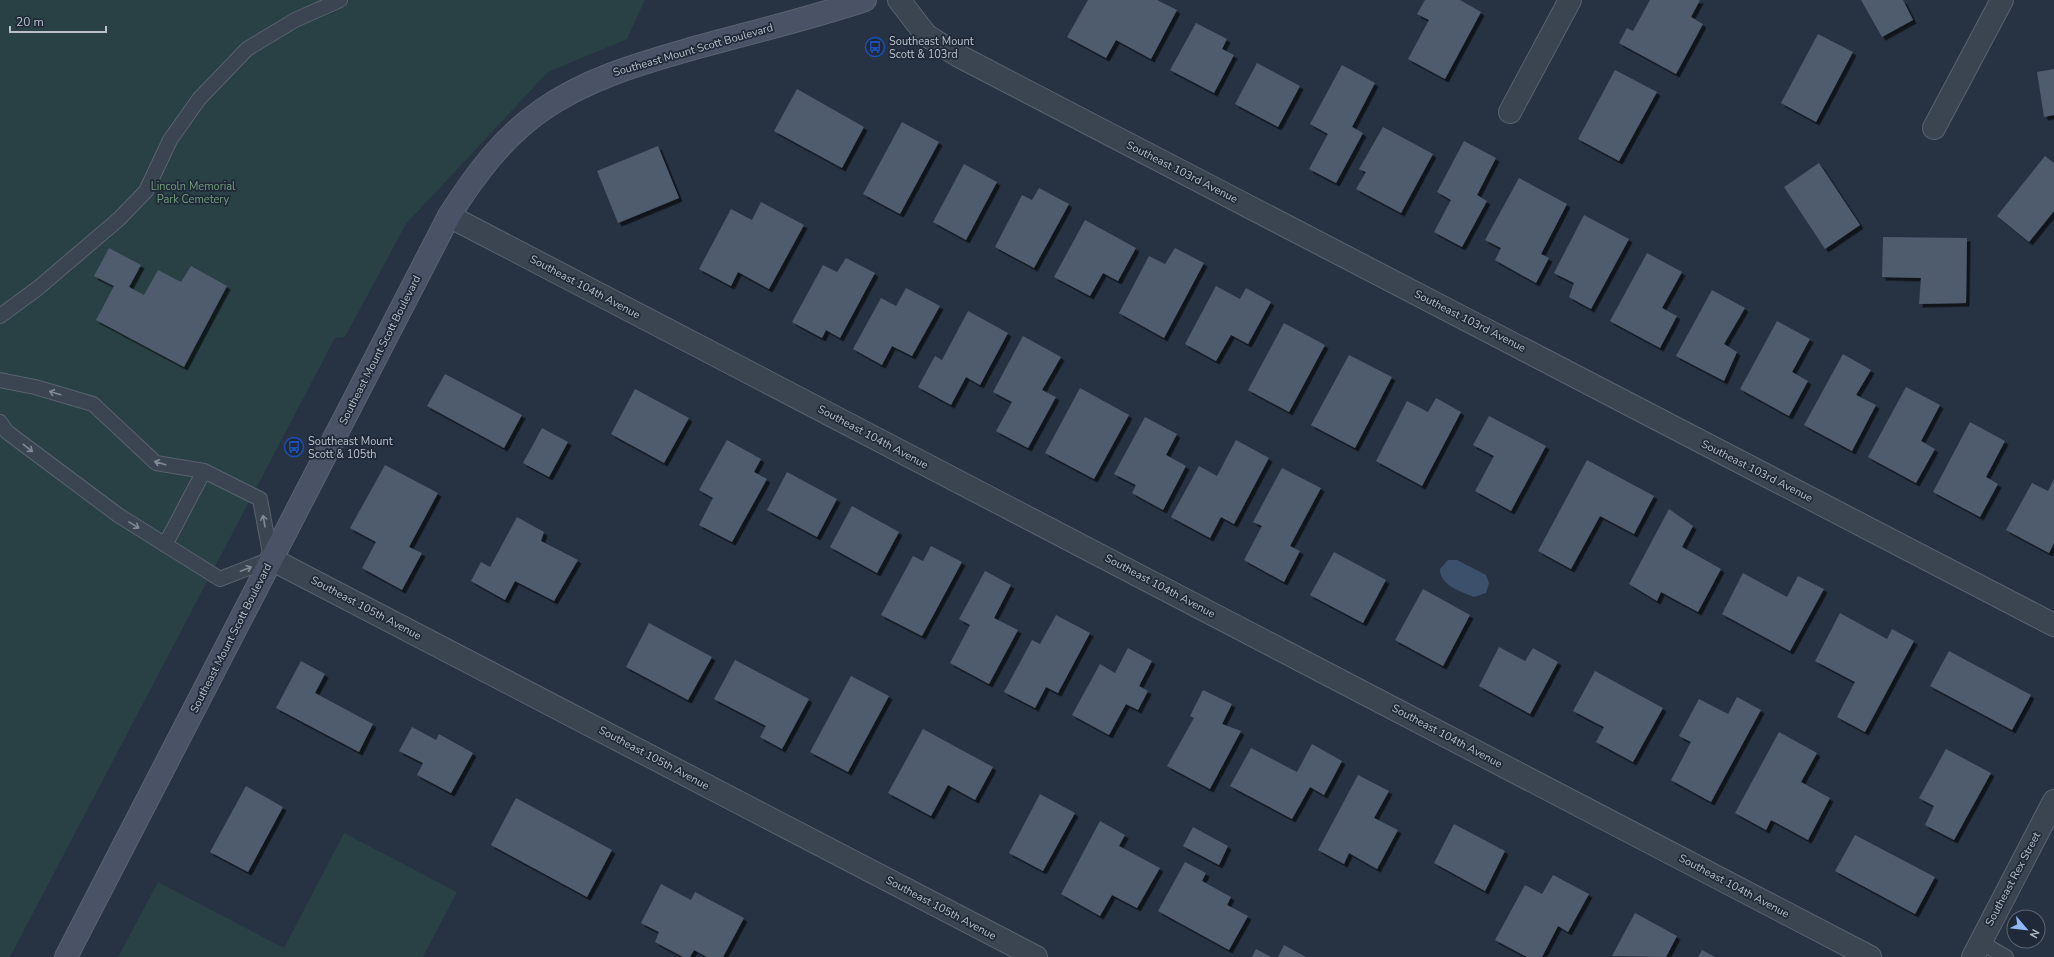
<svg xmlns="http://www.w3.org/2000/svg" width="2054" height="957" viewBox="0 0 2054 957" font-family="'Nunito Sans',sans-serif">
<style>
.green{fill:#294044}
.water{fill:#3d506b}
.building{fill:#505b6e;filter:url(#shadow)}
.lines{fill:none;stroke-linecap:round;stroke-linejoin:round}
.lane-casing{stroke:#5a6270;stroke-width:16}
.street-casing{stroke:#5a6270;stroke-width:24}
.secondary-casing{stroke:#5a6270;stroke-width:24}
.lane{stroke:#3b4552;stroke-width:14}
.street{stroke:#3b4552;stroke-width:22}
.secondary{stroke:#495365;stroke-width:22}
.oneway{stroke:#808995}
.labels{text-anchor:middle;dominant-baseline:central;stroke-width:3.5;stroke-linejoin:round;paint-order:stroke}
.poi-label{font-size:11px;fill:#b9c0cc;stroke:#202938;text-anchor:start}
.street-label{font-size:11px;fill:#b9c0cc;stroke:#202938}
.park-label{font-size:11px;fill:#709d7b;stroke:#202938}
</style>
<defs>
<filter id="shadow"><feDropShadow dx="3.5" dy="3.5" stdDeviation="0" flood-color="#0009"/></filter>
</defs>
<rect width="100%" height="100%" fill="#273243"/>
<path class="green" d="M0 0H645L627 39 548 72 406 224 345 337 335 338 10 957H0Z
M344 833 457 892 423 957H118L158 882 284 948Z"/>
<path class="water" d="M1448 560H1457L1486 575 1489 583 1486 593 1474 597C1462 592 1439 585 1440 569Z"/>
<path class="building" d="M1088 0H1157L1177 10 1151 59 1116 40 1106 58 1067 37Z
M1425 0H1460L1481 12 1445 79 1408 59 1429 20 1417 14Z
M1650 0H1700L1691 17 1703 24 1676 74 1619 43 1627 28 1633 31Z
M1861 0H1903L1913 20 1882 37Z
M1196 23 1227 39 1222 49 1234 55 1214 93 1170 70Z
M1818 34 1853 52 1816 122 1781 103Z
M1257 63 1300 86 1278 127 1235 104Z
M1342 65 1375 83 1352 127 1363 133 1336 183 1309 169 1328 134 1310 124Z
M2054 69V115L2044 117 2037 72Z
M1615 70 1657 92 1619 161 1578 139Z
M797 89 864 127 842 168 774 131Z
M902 122 939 142 900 214 863 194Z
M1383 127 1433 154 1401 213 1356 189 1366 172 1359 169Z
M1464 141 1496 158 1477 195 1487 201 1462 247 1434 232 1451 200 1437 192Z
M658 146 679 198 618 223 597 171Z
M2045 156 2054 163V211L2029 242 1997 216Z
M1819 163 1860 225 1825 249 1784 187Z
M964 164 997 182 966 240 933 222Z
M1519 178 1567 204 1541 254 1549 258 1536 283 1495 260 1501 248 1485 240Z
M1039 188 1069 204 1034 268 995 247 1022 195 1032 200Z
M761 202 804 225 769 289 738 272 731 286 699 269 731 209 752 220Z
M1584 215 1629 239 1591 309 1569 297 1574 283 1554 273Z
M1085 220 1136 248 1118 281 1103 273 1090 296 1054 277Z
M1883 237 1967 238 1966 303 1919 304 1921 278 1882 277Z
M109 248 141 265 129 287 144 295 158 270 181 282 191 266 227 286 184 367 96 320 114 286 94 276Z
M1175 248 1204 263 1164 338 1119 313 1149 256 1165 264Z
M1647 253 1682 272 1662 308 1677 316 1660 348 1610 321Z
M846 258 875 273 840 338 826 330 822 338 792 322 823 265 837 272Z
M1216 286 1240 299 1246 288 1271 302 1248 344 1231 335 1216 361 1185 344Z
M906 288 940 306 912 356 892 346 882 365 853 349 881 298 896 306Z
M1712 290 1745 308 1724 344 1737 352 1724 381 1676 356Z
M968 311 1008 333 980 385 966 377 951 405 918 387 935 356 942 360Z
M1777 321 1810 339 1792 372 1808 381 1789 416 1740 389Z
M1284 323 1325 345 1289 412 1248 390Z
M1023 336 1061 357 1042 390 1056 397 1028 448 996 431 1012 402 993 392Z
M1843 354 1871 370 1856 395 1876 405 1852 451 1804 425Z
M1349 355 1392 377 1355 448 1311 425Z
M445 374 522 415 504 448 427 406Z
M1906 387 1940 405 1921 441 1935 449 1916 483 1868 457Z
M1080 388 1129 415 1094 479 1045 453Z
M635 389 689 418 664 463 611 434Z
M1436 398 1461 412 1422 486 1376 461 1407 401 1428 412Z
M1489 416 1546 446 1511 511 1475 491 1494 456 1473 445Z
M1145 417 1177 434 1166 455 1186 466 1163 510 1132 493 1136 485 1114 474Z
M1970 422 2005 441 1986 477 1998 484 1980 517 1933 492Z
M542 428 568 442 549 477 523 463Z
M727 440 761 459 754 472 767 479 732 542 699 525 713 498 699 490Z
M1236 440 1269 458 1234 524 1221 517 1210 538 1171 517 1199 466 1217 476Z
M1587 460 1654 496 1634 534 1600 516 1571 569 1538 551Z
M385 465 438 493 409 547 422 553 402 590 362 568 376 542 350 528Z
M1282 468 1321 488 1290 546 1300 551 1284 582 1244 560 1262 526 1253 522Z
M787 472 837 499 817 537 767 510Z
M2054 479V543L2049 553 2006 530 2032 483 2048 491Z
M852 506 899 532 877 573 830 547Z
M1669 509 1693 526 1682 547 1721 569 1698 612 1661 592 1657 601 1629 584Z
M517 517 544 532 541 541 578 560 554 601 515 581 505 600 471 581 481 562 490 567Z
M931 546 962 562 922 636 881 615 913 556 923 561Z
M1334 552 1386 580 1363 623 1310 595Z
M985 571 1011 585 994 618 1018 630 989 684 950 663 970 625 959 619Z
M1743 573 1787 597 1798 576 1824 589 1790 651 1722 614Z
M1423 589 1470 615 1443 666 1395 640Z
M1840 613 1887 639 1892 629 1914 641 1865 732 1837 717 1855 682 1815 661Z
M1056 615 1090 633 1058 693 1046 687 1035 708 1004 692 1032 640 1040 644Z
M649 623 712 657 688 700 626 667Z
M1499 647 1525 661 1533 648 1558 662 1530 714 1479 686Z
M1128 648 1152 661 1139 686 1148 691 1138 710 1126 704 1109 735 1072 715 1100 664 1115 673Z
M1949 651 2031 695 2012 730 1930 686Z
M735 660 809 699 782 749 760 737 766 726 714 699Z
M301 661 325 674 315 693 373 724 359 752 276 708Z
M1595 671 1663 708 1633 762 1596 742 1604 727 1573 711Z
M851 676 889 696 848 772 810 752Z
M1203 690 1232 704 1222 724 1241 731 1210 789 1167 766 1194 718 1190 716Z
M1737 697 1761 710 1711 802 1671 780 1691 742 1679 736 1699 699 1728 714Z
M412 727 436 740 439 734 473 753 451 793 417 775 423 763 399 751Z
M923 729 993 767 975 800 948 785 931 816 888 793Z
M1779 732 1817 753 1801 782 1830 798 1808 840 1771 820 1766 830 1735 813Z
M1312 744 1342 761 1324 795 1310 787 1292 819 1230 786 1251 748 1297 772Z
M1946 749 1991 773 1954 840 1925 825 1934 806 1919 798Z
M1358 775 1389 791 1374 818 1398 830 1377 869 1349 853 1344 864 1318 850Z
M246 786 283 807 248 872 210 852Z
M1040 794 1075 813 1043 871 1009 853Z
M516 798 612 850 587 897 491 845Z
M1100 821 1125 835 1119 846 1160 868 1137 908 1112 895 1100 916 1061 894Z
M1454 824 1505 851 1485 891 1434 863Z
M1193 827 1228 846 1219 865 1183 846Z
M1855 835 1935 877 1915 914 1835 871Z
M1185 862 1206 873 1202 881 1231 897 1227 905 1248 916 1229 950 1158 911Z
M1553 875 1589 894 1568 932 1558 926 1542 957H1527L1495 940 1525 885 1542 894Z
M661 884 691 900 695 892 744 918 723 957H707L694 950 690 957H683L655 942 659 932 641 923Z
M1635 913 1677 936 1666 957 1612 956Z
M1284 945 1306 957H1278Z
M1256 949 1271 957H1252Z
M1702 950 1715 957H1698Z"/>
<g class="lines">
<g class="lane-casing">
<path id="lane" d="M0 316 38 288 119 219 146 191 170 140 199 99 247 49 295 20 340 0
M0 380 35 387 93 404 156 463 204 471 260 499 271 559 220 579 118 515 7 432 0 422
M165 545 204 471
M1980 942 2006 957"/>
</g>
<g class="street-casing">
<path id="street" d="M899 0 926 35 957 55 2054 625
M1510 112 1570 0
M1934 128 2002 0
M449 216 1870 957
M271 559 1036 957
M1973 957 2054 801"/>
</g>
<g class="secondary-casing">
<path id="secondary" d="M66 957 449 216C475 175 502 138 542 110 585 80 635 65 684 51 744 34 805 20 865 0"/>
</g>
<use href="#lane" class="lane"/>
<use href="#street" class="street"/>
<use href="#secondary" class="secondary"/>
</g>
<defs><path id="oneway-shaft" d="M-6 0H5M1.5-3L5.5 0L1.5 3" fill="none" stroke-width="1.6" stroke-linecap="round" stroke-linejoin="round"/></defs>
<g class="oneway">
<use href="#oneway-shaft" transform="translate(55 393) rotate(-163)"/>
<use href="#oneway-shaft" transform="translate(28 448) rotate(38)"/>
<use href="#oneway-shaft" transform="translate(160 463) rotate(-164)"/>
<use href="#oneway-shaft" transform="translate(264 521) rotate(-100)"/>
<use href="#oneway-shaft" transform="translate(134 525) rotate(32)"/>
<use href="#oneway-shaft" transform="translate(246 569) rotate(-21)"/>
</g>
<defs>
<g id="bus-ring" transform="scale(1)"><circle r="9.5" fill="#202938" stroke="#1a4fb4" stroke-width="1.5"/><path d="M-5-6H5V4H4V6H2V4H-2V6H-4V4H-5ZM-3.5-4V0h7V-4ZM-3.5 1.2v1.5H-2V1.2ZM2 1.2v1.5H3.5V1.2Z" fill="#1a4fb4"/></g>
</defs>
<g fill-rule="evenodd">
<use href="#bus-ring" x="875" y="47"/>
<use href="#bus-ring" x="294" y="447"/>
</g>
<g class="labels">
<g class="poi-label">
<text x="889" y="41">Southeast Mount<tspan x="889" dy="13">Scott &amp; 103rd</tspan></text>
<text x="308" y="441">Southeast Mount<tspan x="308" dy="13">Scott &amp; 105th</tspan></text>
</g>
<g class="street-label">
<text transform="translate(693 50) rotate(-16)">Southeast Mount Scott Boulevard</text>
<text transform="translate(1182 172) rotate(27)">Southeast 103rd Avenue</text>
<text transform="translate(585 287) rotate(28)">Southeast 104th Avenue</text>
<text transform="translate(1470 321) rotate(27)">Southeast 103rd Avenue</text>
<text transform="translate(380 350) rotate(-63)">Southeast Mount Scott Boulevard</text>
<text transform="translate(873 437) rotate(28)">Southeast 104th Avenue</text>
<text transform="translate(1757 471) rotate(27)">Southeast 103rd Avenue</text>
<text transform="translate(1160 586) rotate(28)">Southeast 104th Avenue</text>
<text transform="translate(366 608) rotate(28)">Southeast 105th Avenue</text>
<text transform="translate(231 638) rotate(-63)">Southeast Mount Scott Boulevard</text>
<text transform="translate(1447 736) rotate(28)">Southeast 104th Avenue</text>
<text transform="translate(654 758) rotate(28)">Southeast 105th Avenue</text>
<text transform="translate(2013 879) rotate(-62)">Southeast Rex Street</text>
<text transform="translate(1734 886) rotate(28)">Southeast 104th Avenue</text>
<text transform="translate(941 908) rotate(28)">Southeast 105th Avenue</text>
</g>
<g class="park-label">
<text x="193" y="186">Lincoln Memorial<tspan x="193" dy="13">Park Cemetery</tspan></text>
</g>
</g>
<g transform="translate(2026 929) rotate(118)"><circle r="19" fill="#202938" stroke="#5d6573"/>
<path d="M0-3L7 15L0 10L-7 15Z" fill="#92b8f8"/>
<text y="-6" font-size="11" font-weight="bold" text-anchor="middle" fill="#b9c0cc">N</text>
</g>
<path d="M10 26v6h96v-6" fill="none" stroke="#b9c0cc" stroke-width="2"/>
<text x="16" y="26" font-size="12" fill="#b9c0cc" stroke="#202938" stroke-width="3" paint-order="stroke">20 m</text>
</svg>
